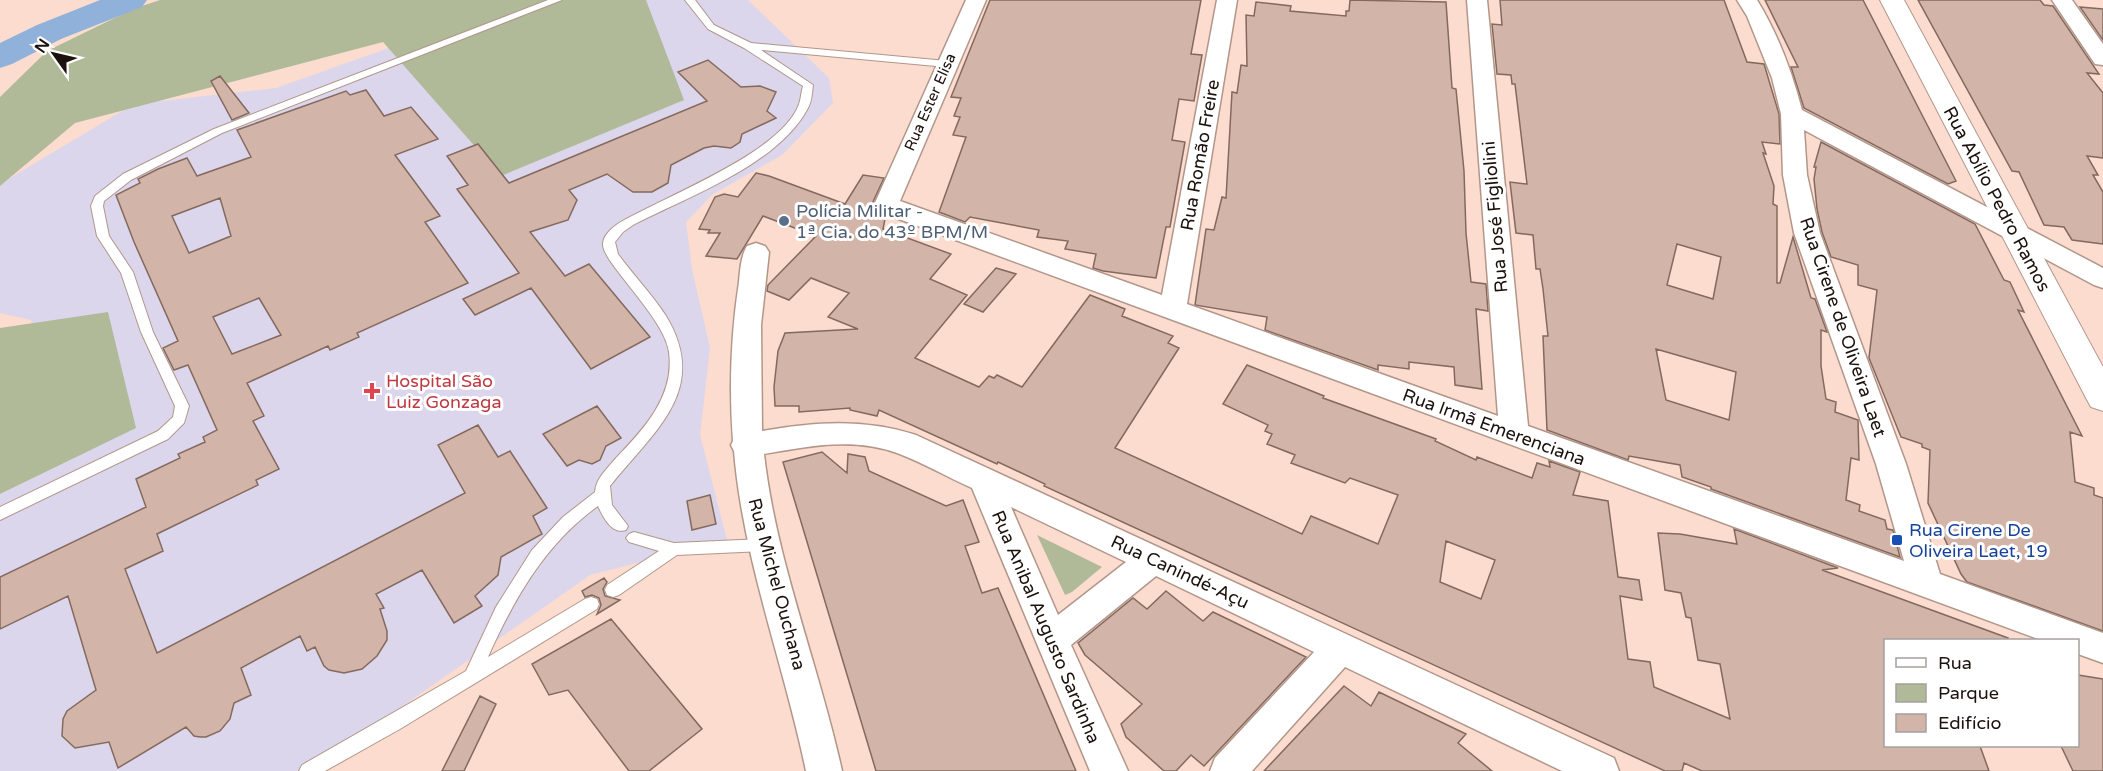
<svg xmlns="http://www.w3.org/2000/svg" width="2103" height="771" viewBox="0 0 2103 771" font-family="'Varela Round',sans-serif">
<style>
.medical{fill:#dbd6ec}
.green{fill:#b1ba98}
.lines{fill:none;stroke-linecap:round;stroke-linejoin:round}
.river{fill:#90b1d9;fill-rule:evenodd}
.building{fill:#d2b5a8;stroke:#84695e;stroke-width:1.5;fill-rule:evenodd}
.service-casing{stroke:#b2968a;stroke-width:2}
.minor-casing{stroke:#b2968a;stroke-width:3}
.primary-casing{stroke:#b2968a;stroke-width:2}
.service{fill:#fff;fill-rule:evenodd}
.minor{fill:#fff;fill-rule:evenodd}
.primary{fill:#fff;fill-rule:evenodd}
.service-dot{fill:#5c6f8a;stroke:#fff;stroke-width:2}
.health-dot{fill:#e0444e;stroke:#fff;stroke-width:2}
.transit-dot{fill:#1a4fb4;stroke:#fff;stroke-width:2}
.labels{text-anchor:middle;dominant-baseline:central;stroke-width:6;stroke-linejoin:round;paint-order:stroke}
.far-street-label{font-size:15px;fill:#1b110d;stroke:#fff}
.street-label{font-size:18px;fill:#1b110d;stroke:#fff}
.service-label{font-size:18px;fill:#4e5e75;stroke:#fff;text-anchor:start}
.health-label{font-size:18px;fill:#be3a42;stroke:#fff;text-anchor:start}
.transit-label{font-size:18px;fill:#164399;stroke:#fff;text-anchor:start}
</style>
<rect width="100%" height="100%" fill="#fbdccf"/>
<path class="medical" d="M524 0H748L829 78 833 103 782 155 713 194 686 222 692 269 710 348 700 435 727 540 590 575 310 771H0V463L45 442 31 320 0 313V184L134 104 276 88Z"/>
<path class="green" d="M160 0H646L684 100 501 176 383 42 75 123 0 186V97L47 51 133 9Z
M108 312 136 428 0 494V328Z
M1037 535 1102 567 1072 592 1065 595Z"/>
<g class="lines">
<path class="river" d="M100 0H147L142 7 61 39 12 64 0 68V43L37 25Z"/>
</g>
<path class="building" d="M990 0H1201L1191 54 1202 55 1194 101 1179 99 1172 140 1185 142 1170 227H1166L1156 278 1103 271 1093 268 1096 254 1065 249 1068 241 1037 237 1039 230 970 217 965 222 939 212 966 137 953 135 960 117 954 116 961 98 951 97Z
M1350 0 1446 2 1452 88 1456 89 1464 171 1466 233 1471 282 1486 284 1488 311 1476 309 1482 389 1455 385 1454 367 1409 362V369L1378 365V370L1265 330 1267 317 1195 305 1206 229 1214 230 1222 197 1226 198 1232 92 1237 93 1241 65 1247 66 1246 15 1254 16 1256 2 1291 6 1290 11 1346 16V11H1349Z
M1500 0H1724L1747 62 1764 64 1779 114 1780 144 1762 142 1766 154 1763 153 1774 186 1773 204 1777 206V283H1780L1793 237 1811 298 1815 299 1827 332 1821 330V366L1826 399 1836 402 1835 412 1858 420 1859 460 1851 458 1846 500 1860 505 1859 511 1885 520 1887 529 1893 530 1900 557 1711 489V487L1682 477 1680 465 1629 456 1628 460 1547 430 1543 336H1548L1543 289 1540 269H1536L1533 235 1516 233 1510 182 1527 184 1515 84H1512L1511 75 1497 74 1492 24 1502 25ZM1677 244 1721 257 1713 299 1667 285ZM1656 349 1736 372 1729 420 1666 400Z
M1765 0H1863L1956 181 1948 184 1804 108 1791 67H1798Z
M1918 0H2040L2044 5 2053 6 2099 74 2087 73 2103 93V158L2087 156 2098 175H2093L2103 192V244L2072 240 2064 227 2044 225 2019 172 2012 171Z
M2080 7 2103 9V40Z
M708 60 741 87 760 86 776 92 767 111 776 118 742 134 740 142 731 148 714 146 704 148 671 165 668 183 652 192H633L607 174 569 190 577 200 568 220 530 232 565 276 589 264 650 337 591 369 531 288 475 315 463 299 519 273 457 189 468 185 447 156 478 144 509 183 707 101 678 72Z
M220 76 249 113 232 120 211 81Z
M366 90 384 116 411 107 438 139 395 155 440 216 425 222 468 283 357 333 359 337 330 350 328 346 247 383 264 416 253 421 279 469 256 480 258 485 157 534 163 551 125 569 157 653 465 493 438 445 478 425 498 457 510 451 547 508 533 516 542 534 501 557 498 575 475 596 482 606 454 623 422 570 376 594 384 608 380 609 387 631V640L377 656 362 669 344 673 329 670 324 666 315 647 307 651 300 636 241 668 251 695 234 703 230 719 220 731 206 737H200L194 736 186 727 118 768 109 742 75 748 62 736 63 719 67 711 96 690 68 596 0 629V577L146 507 136 479 180 458 178 454 205 442 203 437 217 430 188 365 174 370 163 348 178 341 134 242 116 195 140 183 138 179 158 169 187 158 197 176 251 157 237 130 346 91 350 95ZM220 198 231 236 189 253 172 216ZM259 298 281 335 232 354 213 317Z
M1821 142 1975 224 2004 280 2010 282 2024 312 2018 310 2082 436 2070 432 2075 482 2094 488V495L2103 498V631L1967 582 1961 574 1928 503 1930 450 1922 447V444L1901 437 1869 358 1877 290 1858 285V265L1831 257 1822 232 1817 209 1814 179 1816 167H1814Z
M756 173 769 176 845 204 863 175 884 178 872 204 871 213 885 219 883 229 951 254 930 279 967 295 915 358 979 387 989 376 994 378 997 375 1022 387 1090 295 1125 309 1122 316 1173 336 1168 343 1179 348 1115 448 1302 534 1311 516 1378 544 1398 495 1350 478 1345 483 1291 463 1295 455 1267 444 1272 434 1265 431 1268 425 1223 404 1247 365 1324 396 1323 398 1436 439 1435 441 1476 460 1477 457 1532 478 1537 463 1550 467 1549 461 1580 472 1573 495 1608 501 1618 577 1639 580 1642 600 1620 596 1628 659 1650 662 1654 687 1730 719 1720 664 1698 660 1691 618 1686 617 1681 593 1665 590 1658 533 1680 534 1737 544 1734 529 1838 568 1822 570 2008 638 2007 640H1886V746H1980L1989 771H1702L1684 763 1682 771H1665L1044 486 1045 484 998 462 997 464 879 410 877 416 850 410V408L799 412V406H775L774 387 778 351 785 333 858 329 828 317 849 293 811 278 789 300 767 291 768 285 816 236 763 216 737 259 706 256 720 233H708L710 230 699 229 715 197 724 194 738 197ZM1446 541 1495 560 1481 599 1440 582Z
M996 268 1016 274 983 312 964 304Z
M597 406 621 438 606 446 600 460 592 464 579 460 567 466 543 434Z
M822 452 847 473 848 454 865 457 869 471 946 506 963 500 979 542 965 546 982 593 998 588 1076 771H876L783 462Z
M710 495 716 524 692 530 687 501Z
M604 578 607 582 603 589 605 596 620 600 597 614 601 605 599 598 592 595 585 597 582 591Z
M1166 591 1203 621 1213 612 1306 657 1204 766 1191 755 1176 771H1164L1126 737 1121 724 1142 704 1085 655 1078 643 1133 598 1147 609Z
M611 619 702 729 649 771H629L568 690 549 695 532 664Z
M2078 675 2103 679V771H2073L2061 746H2078Z
M1344 686 1371 706 1379 692 1466 734 1458 743 1492 771H1264Z
M480 696 496 704 464 771H442Z"/>
<g class="lines">
<g class="service-casing">
<path id="service" d="M548 0H562L222 133 131 180 104 201 103 206 109 236 133 272 153 332 189 406 184 423 168 439 0 520V507L158 431 173 417 175 406 141 332 121 273 97 236 91 206 95 196 123 174 214 129Z
M685 0H695L714 25 751 43 947 61 952 64 947 67 761 50 813 85C812 92 812 101 808 108 778 165 689 196 633 225L623 232 615 242 618 254C633 275 652 294 666 316 711 390 653 432 610 486L612 505 628 526 626 530C612 535 603 517 598 506 545 544 514 599 488 657L585 599 591 597 597 599 599 604 597 609 400 729 325 771H299L302 765 466 671 496 607 532 550 563 517 595 492C596 478 607 469 616 458 644 429 675 396 669 352 665 318 601 261 603 244 603 235 613 227 619 223 663 197 782 153 799 104 801 99 801 92 803 86L744 48 708 29Z
M634 532 674 543 763 539 768 540 771 545 768 550 763 551 677 555 619 595 613 597 607 595 605 590 607 585 659 551 629 542 626 538 629 534Z"/>
</g>
<g class="minor-casing">
<path id="minor" d="M966 0H986L900 201 1162 295 1217 0H1237L1187 304 1498 416 1467 0H1487L1528 426 1904 561 1876 464 1794 233 1783 175 1781 114 1772 78 1747 16 1737 0H1757C1778 34 1792 72 1802 110L2103 268V288L2094 285 1804 130 1807 175 1820 233 1906 464 1940 574 2103 633V663L2078 654V640H2041L877 211 874 205Z
M2052 0H2072L2103 44V65L2095 64Z
M756 243 765 246 769 252 761 325 762 431C815 422 863 418 916 435L1614 758 1619 771H1562L1345 667 1252 771H1210L1215 758 1314 652 1156 576 1071 645 1128 771H1090L972 488C947 477 922 462 897 453 854 437 808 446 764 454 776 562 819 665 842 771H806C784 664 743 560 734 451L731 445 733 441C729 388 731 334 739 282 740 270 741 256 747 246ZM1011 507 1126 562 1058 615Z"/>
</g>
<g class="primary-casing">
<path id="primary" d="M1880 0H1904L2103 367V411L2091 407 2086 398Z"/>
</g>
<use href="#service" class="service"/>
<use href="#minor" class="minor"/>
<use href="#primary" class="primary"/>
</g>
<circle class="service-dot" cx="784" cy="221" r="6"/>
<path class="health-dot" d="M369 382h6v6h6v6h-6v6h-6v-6h-6v-6h6z"/>
<rect class="transit-dot" x="1891" y="534" width="12" height="12" rx="3"/>
<g class="labels">
<g class="far-street-label">
<text transform="translate(930 102) rotate(-66)">Rua Ester Elisa</text>
</g>
<g class="street-label">
<text transform="translate(1200 155) rotate(-80)">Rua Romão Freire</text>
<text transform="translate(1997 199) rotate(62)">Rua Abílio Pedro Ramos</text>
<text transform="translate(1495 217) rotate(-95)">Rua José Figliolini</text>
<text transform="translate(1843 327) rotate(71)">Rua Cirene de Oliveira Laet</text>
<text transform="translate(1494 427) rotate(20)">Rua Irmã Emerenciana</text>
<text transform="translate(1180 572) rotate(25)">Rua Canindé-Açu</text>
<text transform="translate(777 584) rotate(75)">Rua Michel Ouchana</text>
<text transform="translate(1046 627) rotate(67)">Rua Anibal Augusto Sardinha</text>
</g>
<g class="service-label">
<text x="796" y="211">Polícia Militar -<tspan x="796" dy="21">1ª Cia. do 43º BPM/M</tspan></text>
</g>
<g class="health-label">
<text x="386" y="381">Hospital São<tspan x="386" dy="21">Luiz Gonzaga</tspan></text>
</g>
<g class="transit-label">
<text x="1909" y="530">Rua Cirene De<tspan x="1909" dy="21">Oliveira Laet, 19</tspan></text>
</g>
</g>
<rect x="1884" y="639" width="195" height="108" fill="#ffffff" stroke="#a4a09e" stroke-width="1.5"/>
<rect x="1896" y="658" width="30" height="9" fill="#ffffff" stroke="#a4a09e" stroke-width="1.5"/>
<text x="1938" y="669" font-size="18" fill="#1b110d">Rua</text>
<rect x="1896" y="684" width="30" height="18" fill="#b1ba98" stroke="#a4a09e" stroke-width="1.5"/>
<text x="1938" y="699" font-size="18" fill="#1b110d">Parque</text>
<rect x="1896" y="714" width="30" height="18" fill="#d2b5a8" stroke="#a4a09e" stroke-width="1.5"/>
<text x="1938" y="729" font-size="18" fill="#1b110d">Edifício</text>
<g transform="translate(54 54) rotate(304)" stroke="#ffffff" stroke-width="4.5" paint-order="stroke">
<path d="M0-4.5L10 22L0 15L-10 22Z" fill="#1b110d"/>
<text y="-9" font-size="16" font-weight="bold" text-anchor="middle" fill="#1b110d">N</text>
</g>
</svg>
